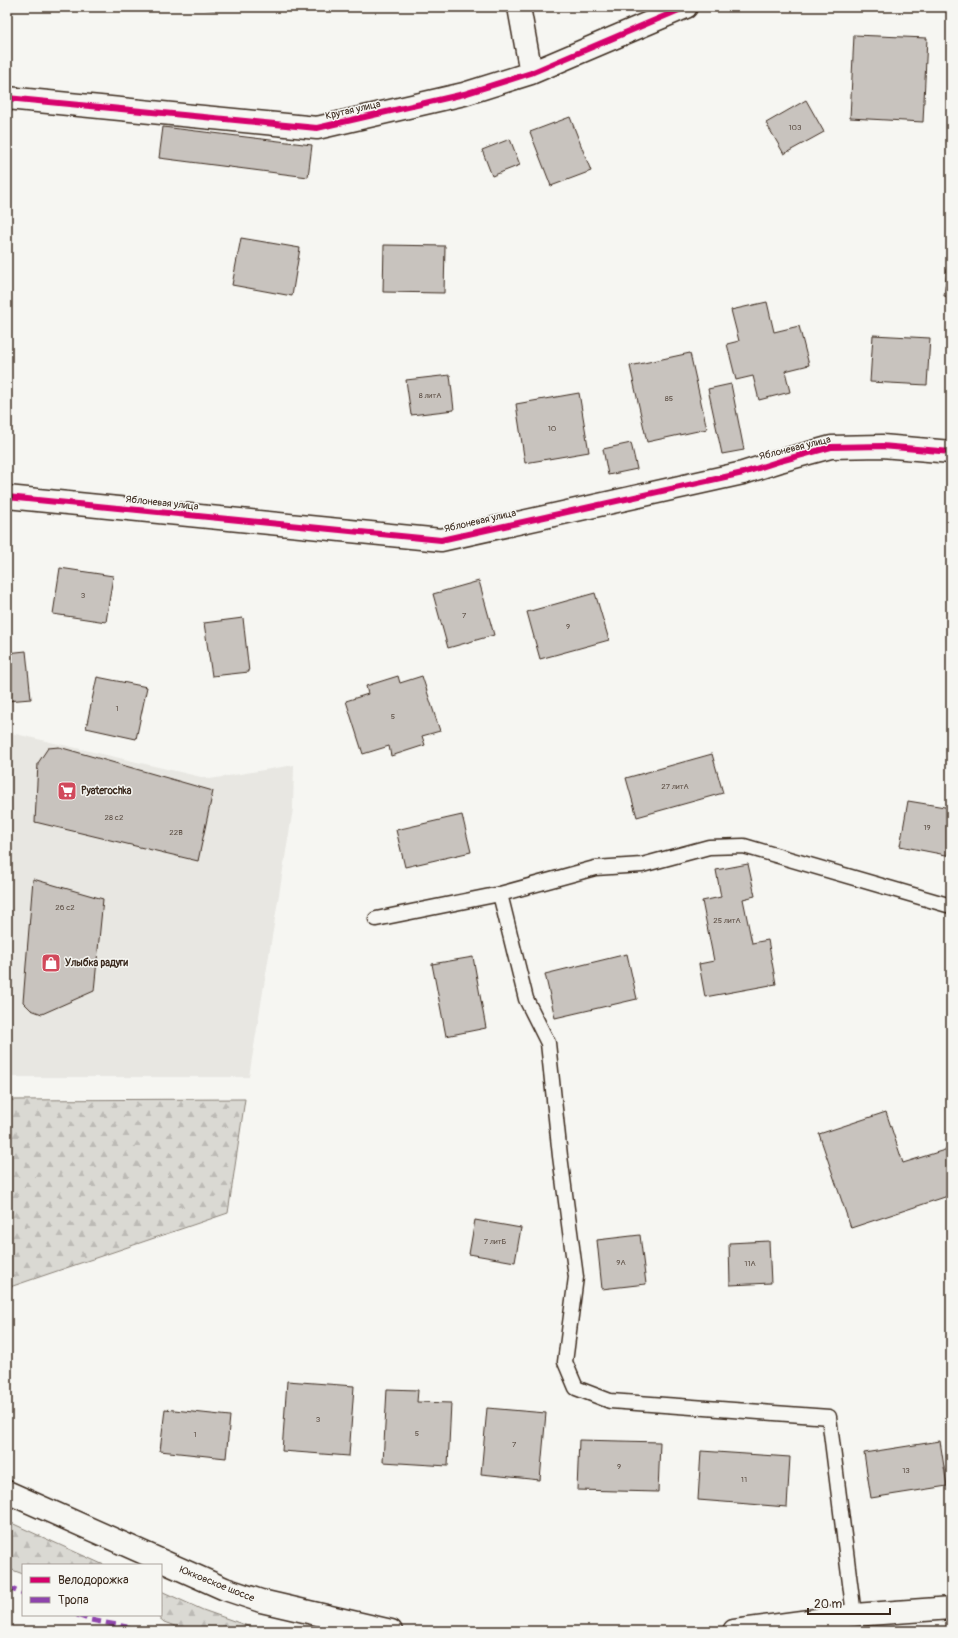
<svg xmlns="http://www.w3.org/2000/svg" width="958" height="1638" viewBox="0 0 958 1638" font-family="Pangolin,sans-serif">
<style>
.built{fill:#e8e7e2}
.forest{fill:url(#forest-firs);stroke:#8a8278}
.building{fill:#c8c3be;stroke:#3b2a1e}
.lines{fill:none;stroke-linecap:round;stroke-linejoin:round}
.service-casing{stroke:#3b2a1e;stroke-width:17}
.minor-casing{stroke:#3b2a1e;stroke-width:25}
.secondary-casing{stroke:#3b2a1e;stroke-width:25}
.path{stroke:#3b2a1e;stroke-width:2.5;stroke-dasharray:4 3;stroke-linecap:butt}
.service{stroke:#f6f6f2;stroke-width:14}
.minor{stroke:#f6f6f2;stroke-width:22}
.secondary{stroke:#f6f6f2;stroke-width:22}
.quiet{stroke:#8e44ad;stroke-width:5;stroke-dasharray:10 5;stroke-linecap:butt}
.cycleway-casing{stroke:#f6f6f2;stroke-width:8}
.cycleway{stroke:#d6006c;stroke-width:6}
.labels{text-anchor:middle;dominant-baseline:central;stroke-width:3;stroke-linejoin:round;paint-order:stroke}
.number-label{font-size:8px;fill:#5e5046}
.street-label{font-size:10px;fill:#3b2a1e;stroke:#f6f6f2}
.poi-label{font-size:10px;font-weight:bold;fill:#3b2a1e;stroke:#f6f6f2;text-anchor:start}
</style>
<defs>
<pattern id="forest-firs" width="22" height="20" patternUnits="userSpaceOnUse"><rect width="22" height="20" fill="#dad9d3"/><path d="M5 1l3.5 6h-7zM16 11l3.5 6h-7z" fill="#bcbab5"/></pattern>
</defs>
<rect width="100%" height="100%" fill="#f6f6f2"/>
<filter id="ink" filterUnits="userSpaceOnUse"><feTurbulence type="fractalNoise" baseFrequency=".025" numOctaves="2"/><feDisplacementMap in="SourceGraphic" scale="8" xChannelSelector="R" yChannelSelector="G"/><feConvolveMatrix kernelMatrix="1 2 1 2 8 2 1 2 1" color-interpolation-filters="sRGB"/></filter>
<g filter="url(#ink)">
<path class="built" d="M7 732 210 779 294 765 293 809 249 1077H7Z"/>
<path class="forest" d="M245 1099 228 1213 7 1288V1217L9 1214 7 1209V1100Z
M7 1521 104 1565H23V1574L7 1568Z
M161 1591 203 1610 262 1631H188L164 1622 156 1615H161Z"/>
<path class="building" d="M191 7H218L217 10Z
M854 35 927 38 923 122 850 118Z
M806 100 824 132 784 154 766 123Z
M570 117 591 171 551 186 530 132Z
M163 127 312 145 308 177 159 158Z
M510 139 520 165 492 176 482 150Z
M241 238 300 248 292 296 232 285Z
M384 245 445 246 444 293 383 292Z
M949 253H951V297L944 296Z
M767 302 774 332 799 326 809 365 785 371 790 392 759 400 753 376 736 380 727 344 739 341 731 310Z
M873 335 930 338 927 385 870 382Z
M690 353 707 429 647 442 630 366Z
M450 375 454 410 411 415 406 380Z
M731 384 744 450 722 454 708 389Z
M579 393 589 452 525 463 516 404Z
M631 443 637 469 608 475 603 449Z
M60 568 113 576 106 622 53 614Z
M479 581 494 635 448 648 433 594Z
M595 593 609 640 540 659 527 612Z
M243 618 249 672 212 676 204 623Z
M26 651 31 699 7 701V653Z
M398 676 400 683 422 676 440 731 422 736 425 745 391 756 389 746 363 754 346 701 368 694 366 686Z
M97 677 147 687 136 739 86 728Z
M59 747 213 791 198 861 35 822 38 763 48 748Z
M712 754 723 793 637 817 626 778Z
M908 801 951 808V856L900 846Z
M462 815 471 852 405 867 396 830Z
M748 864 755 896 743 899 752 943 768 940 776 984 705 997 699 964 714 961 702 901 721 897 716 870Z
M33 879 103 899 94 991 42 1014 31 1010 23 1002Z
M627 954 637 999 555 1018 545 974Z
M473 957 486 1028 446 1036 432 964Z
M886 1112 903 1163 951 1148V1195L851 1228 819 1134Z
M475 1220 521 1228 515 1262 469 1254Z
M640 1235 646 1284 602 1289 597 1240Z
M769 1241 771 1283 730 1285 729 1243Z
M287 1381 354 1386 349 1456 282 1451Z
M387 1389 418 1390 417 1402 451 1403 448 1466 383 1462Z
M487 1408 546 1413 540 1480 481 1474Z
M165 1409 230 1416 226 1458 160 1451Z
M579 1440 660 1442 658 1492 577 1490Z
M940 1441 947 1486 871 1498 864 1453Z
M701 1451 790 1457 787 1507 698 1500Z"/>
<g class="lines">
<g class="service-casing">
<path id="service" d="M500 894 595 868 642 865 709 847 744 846 951 906
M376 919 500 894 526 999 548 1043 560 1156 576 1277 565 1362 576 1388 610 1401 829 1417 854 1615"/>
</g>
<g class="minor-casing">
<path id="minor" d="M519 7 531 73
M7 98 317 128 464 94 531 73 686 7
M7 497 441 540 743 473 780 461 831 447 882 446 951 452"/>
</g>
<g class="secondary-casing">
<path id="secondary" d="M7 1492 225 1589 261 1601 391 1631
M734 1631 854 1615 951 1608"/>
</g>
<path class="path" d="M127 1627 140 1631"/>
<use href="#service" class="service"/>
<use href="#minor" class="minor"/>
<use href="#secondary" class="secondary"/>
<path class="quiet" d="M7 1587 23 1594
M77 1615 91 1620 127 1627
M102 1631 121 1628
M138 1631H139"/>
<g class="cycleway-casing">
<path id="cycleway" d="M7 98 317 128 464 94 531 73 686 7
M7 497 441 540 743 473 780 461 831 447 882 446 951 452"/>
</g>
<use href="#cycleway" class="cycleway"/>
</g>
</g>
<defs>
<g id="supermarket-square" transform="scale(1)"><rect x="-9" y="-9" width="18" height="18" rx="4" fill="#d1495b" stroke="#f6f6f2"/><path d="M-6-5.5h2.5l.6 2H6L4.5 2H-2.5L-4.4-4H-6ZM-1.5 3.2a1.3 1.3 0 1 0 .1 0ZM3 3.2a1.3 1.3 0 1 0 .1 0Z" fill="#fff"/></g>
<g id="shop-square" transform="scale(1)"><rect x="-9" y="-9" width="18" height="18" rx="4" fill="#d1495b" stroke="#f6f6f2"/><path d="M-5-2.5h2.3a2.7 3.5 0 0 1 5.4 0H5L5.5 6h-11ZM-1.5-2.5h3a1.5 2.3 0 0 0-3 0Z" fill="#fff"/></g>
</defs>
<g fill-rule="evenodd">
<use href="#supermarket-square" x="67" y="791"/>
<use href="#shop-square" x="51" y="963"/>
</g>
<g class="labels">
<g class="number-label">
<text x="795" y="127">103</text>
<text x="430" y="395">8 литА</text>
<text x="669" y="398">85</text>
<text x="552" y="428">10</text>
<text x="83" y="595">3</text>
<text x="464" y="615">7</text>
<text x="568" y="626">9</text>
<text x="117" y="708">1</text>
<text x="393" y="716">5</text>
<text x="675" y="786">27 литА</text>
<text x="114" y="817">28 с2</text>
<text x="927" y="827">19</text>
<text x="176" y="832">22В</text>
<text x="65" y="907">26 с2</text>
<text x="727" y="920">25 литА</text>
<text x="495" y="1241">7 литБ</text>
<text x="621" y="1262">9А</text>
<text x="750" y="1263">11А</text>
<text x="318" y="1419">3</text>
<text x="417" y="1433">5</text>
<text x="195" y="1434">1</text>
<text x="514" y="1444">7</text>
<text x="619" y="1466">9</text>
<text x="906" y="1470">13</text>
<text x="744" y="1479">11</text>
</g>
<g class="street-label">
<text transform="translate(353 110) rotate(-13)">Крутая улица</text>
<text transform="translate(795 448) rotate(-14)">Яблоневая улица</text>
<text transform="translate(162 503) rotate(6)">Яблоневая улица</text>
<text transform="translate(480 521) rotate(-13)">Яблоневая улица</text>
<text transform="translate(217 1584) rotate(22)">Юкковское шоссе</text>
</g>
<g class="poi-label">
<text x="81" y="791">Pyaterochka</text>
<text x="65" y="963">Улыбка радуги</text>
</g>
</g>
<rect width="958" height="1638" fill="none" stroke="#f6f6f2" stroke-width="24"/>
<rect x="12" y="12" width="934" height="1614" fill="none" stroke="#3b2a1e" stroke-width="1.5" filter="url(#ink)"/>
<rect x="22" y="1564" width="140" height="52" fill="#f6f6f2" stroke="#aba49d"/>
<rect x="30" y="1577" width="20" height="6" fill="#d6006c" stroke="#aba49d"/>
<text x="58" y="1584" font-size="12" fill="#3b2a1e">Велодорожка</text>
<rect x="30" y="1597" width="20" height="6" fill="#8e44ad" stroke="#aba49d"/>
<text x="58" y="1604" font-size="12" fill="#3b2a1e">Тропа</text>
<path d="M808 1608v6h82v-6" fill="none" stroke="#3b2a1e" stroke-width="2"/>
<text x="814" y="1608" font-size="12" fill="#3b2a1e" stroke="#f6f6f2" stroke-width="3" paint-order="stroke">20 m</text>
</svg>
